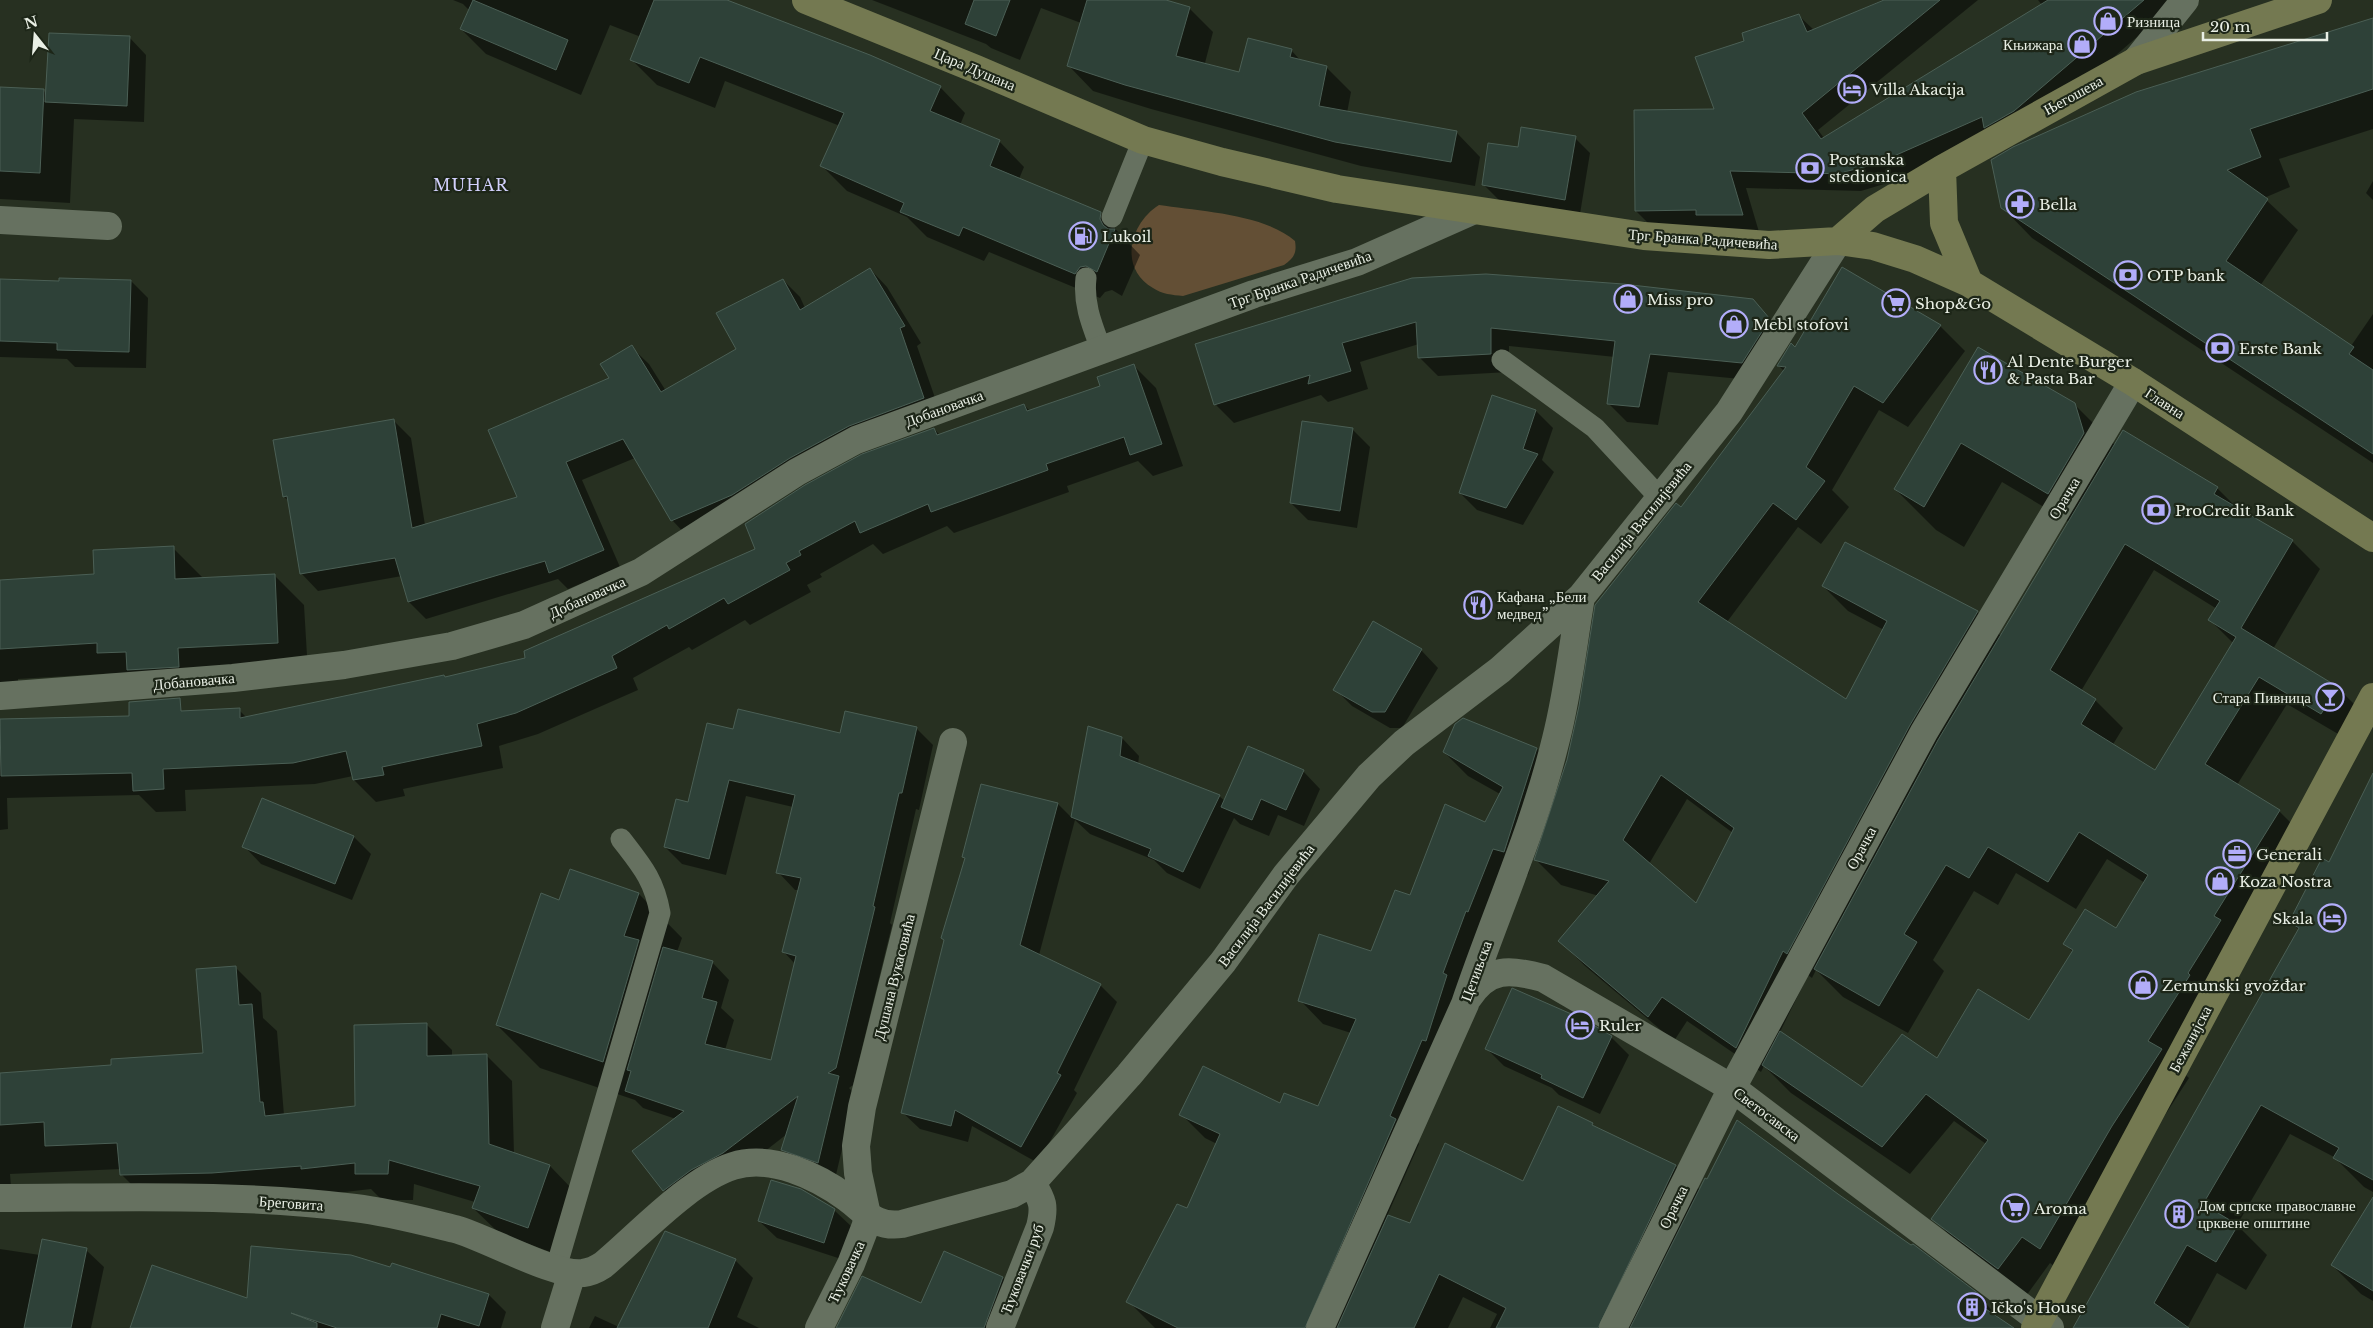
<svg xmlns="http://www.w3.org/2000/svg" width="2373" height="1328" viewBox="0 0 2373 1328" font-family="'Libre Baskerville',serif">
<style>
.green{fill:#634f35}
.shadow{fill:#0007;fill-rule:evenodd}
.building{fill:#2e4138;stroke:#4b5f55;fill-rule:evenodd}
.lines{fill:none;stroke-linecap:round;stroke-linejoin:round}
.lane{stroke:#667160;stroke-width:21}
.street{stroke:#667160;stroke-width:28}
.secondary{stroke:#747951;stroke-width:28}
.labels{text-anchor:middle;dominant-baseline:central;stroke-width:4.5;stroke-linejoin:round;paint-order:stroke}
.poi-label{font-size:15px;fill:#e9efe5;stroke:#1d2618;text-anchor:start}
.street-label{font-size:15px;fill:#e9efe5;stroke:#1d2618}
.neighbourhood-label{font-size:16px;letter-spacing:1px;fill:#d2d0fc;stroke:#1d2618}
</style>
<rect width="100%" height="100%" fill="#273021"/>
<path class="green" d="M1159 205C1198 211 1265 214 1295 241 1297 253 1294 258 1284 265L1183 296C1172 295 1162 294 1153 288 1118 268 1130 223 1159 205Z"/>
<path class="shadow" d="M453 0H724L940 87 965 113 960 125 999 141 1024 167 1019 179 1100 213 1140 255 1122 296 1112 290 1105 292 1100 298 989 252 984 261 927 237 907 217 847 191 822 166 840 126 725 81 715 108 657 85 632 60 641 37 610 25 581 95 486 54 461 29 469 10 463 4Z
M872 0H1162L1189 8 1213 32 1205 63 1240 74 1291 50 1302 62 1326 67 1351 92 1347 113 1456 132 1480 157 1475 186 1361 166 1151 109 1093 91 1069 66 1081 23 1041 8 1020 60 991 48 986 44Z
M1883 0H1978L1818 130 1824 138 2042 5 2038 0H2175L2152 24 2032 128 1995 136 1894 181 1861 191 1746 188 1759 232 1653 228 1636 211 1715 110 1746 42 1799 16 1814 30Z
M2373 19V129L2279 159 2290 187 2264 198 2298 230 2260 286 2351 346 2373 314V463L2032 238 2002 207Z
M129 37 146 55 144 122 74 119 70 203 0 199V88L43 90 47 94Z
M1575 138 1590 153 1580 214 1499 200 1484 185 1519 149Z
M2373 181V200L2366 193Z
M870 269 887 287 921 343 917 346 941 415 866 443 689 538 672 520 635 458 582 480 620 567 568 589 558 579 426 619 409 602 402 576 318 591 301 573 289 501 284 497 394 421 411 438 425 525 519 498 611 378 631 347 649 364 666 391 737 349 783 280 800 297 805 308Z
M1412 279 1753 300 1788 338 1761 381 1668 372 1658 425 1627 422 1609 404 1615 357 1509 346V372L1438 376 1420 358 1419 344 1360 362 1368 389 1328 402 1321 395 1234 423 1215 404Z
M0 281 60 283 131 281 148 298 146 368 75 367 67 359 0 357Z
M1940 326 1965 351 1908 427 1879 410 1832 490 1849 507 1821 544 1798 527 1727 622 1847 701 1884 630 1848 611 1823 586 1977 612 2001 636 2069 522 2002 482 1964 547 1936 530 1895 489 1979 348 2074 404 2115 445 2217 488 2240 511 2292 541 2320 569 2273 649 2338 688 2365 715 2350 741 2287 704 2237 785 2279 811 2307 839 2177 1067 2189 1078 2140 1154 2068 1276 2050 1263 2026 1296 1960 1246 1933 1218 1986 1144 1954 1121 1910 1174 1791 1093 1764 1066 1761 1072 1687 1021 1674 1041 1585 966 1560 941 1599 896 1561 885 1536 860 1681 509 1784 371 1779 366 1795 349ZM2154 570 2217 609 2210 620 2233 643 2155 772 2112 746 2123 728 2095 700 2081 691ZM1687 799 1733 833 1697 905 1649 864ZM2107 859 2145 883 2116 930 2065 944 2073 952 2029 1021 1862 1088 1780 1032 1808 975 1812 978 1816 970 1843 997 1908 1033 1944 971 1933 960 1974 891 1998 905 2016 873 2076 909Z
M1134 366 1156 388 1183 466 1153 476 1138 461 1067 486 1069 492 954 533 947 526 883 554 873 544 820 574 822 577 807 585 811 592 750 625 745 620 692 650 689 647 633 678 638 690 538 734 499 746 503 768 403 789 405 796 376 802 354 780 353 776 315 784 185 790 186 811 156 812 139 795 7 798 8 829 0 830V726L239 710 247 718 446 678 526 658 757 550 934 429 940 435 1024 405 1030 411 1102 386Z
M1536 411 1553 428 1542 460 1554 472 1523 525 1477 510 1460 493Z
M1353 430 1370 447 1357 528 1308 520 1291 503Z
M173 548 203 578 274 575 304 605 308 672 128 683 118 673 18 679V694H0V581L95 575Z
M1374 623 1421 650 1438 668 1402 728H1390L1352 706 1335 689Z
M1463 719 1537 749 1560 773 1528 875 1517 872 1414 1138 1419 1144 1387 1216 1410 1225 1524 1183 1592 1124 1597 1129 1676 1166 1700 1190 1978 1295 2008 1328H1490L1497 1314 1463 1297 1448 1328H1155L1128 1301 1188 1209 1217 1144 1205 1138 1181 1114 1280 1105 1319 1108 1351 1033 1323 1024 1300 1000 1372 952 1411 897 1486 824 1500 794 1468 776 1444 752Z
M1089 727 1122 738 1139 756 1138 765 1219 796 1225 801 1303 771 1320 789 1304 826 1278 815 1269 836 1240 824 1234 818 1200 889 1167 873 1154 860 1090 834 1075 820 1039 955 1100 985 1117 1002 1074 1090 1077 1093 1038 1163 972 1126 968 1142 920 1129 902 1112 945 941 942 938 966 860 963 857 981 785 1058 804 1072 818Z
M916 728 933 745 919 810 916 809 890 923 892 925 853 1085 849 1088 855 1094 835 1179 800 1167 782 1149 787 1134 741 1170 681 1207 664 1190 676 1119 643 1108 635 1100 540 1068 497 1025 560 901 639 894 682 938 677 952 712 962 729 980 721 1008 734 1020 725 1050 772 1061 795 964 784 952 799 890H795L778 872 793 807 746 796 726 875 682 864 665 847 734 730 841 734Z
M2373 777V1192L2364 1187 2334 1157 2290 1134 2237 1225 2267 1255 2246 1290 2217 1273 2187 1328H2087L2299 930 2290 921 2330 863Z
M262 800 354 837 371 854 352 900 261 864 244 846Z
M235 967 261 993 263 1018 277 1031 284 1115 356 1107 426 1024 452 1050V1057L486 1055 512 1081 514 1154 550 1166 575 1192 553 1253 499 1233 473 1208 475 1202 414 1184 413 1200H382L371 1189 328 1194 147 1200 121 1174V1169L10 1174 11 1186 0 1187V1074L113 1067 204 1054Z
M1611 1037 1629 1055 1600 1114 1559 1095 1552 1088 1504 1066 1487 1049Z
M2373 1200V1301L2361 1294 2332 1265Z
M834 1210 852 1227 841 1259 777 1238 759 1221Z
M665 1232 736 1261 753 1278 737 1317 759 1328H589L595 1316 619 1327Z
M0 1249 40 1255 86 1250 104 1267 91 1328H0Z
M945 1252 1003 1278 1020 1295 1007 1328H838L921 1305Z
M489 1295 506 1312 501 1328H131L248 1300Z"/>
<path class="building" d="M473 0 568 40 556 70 460 29Z
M654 0H727L870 55 941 86 930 111 1000 140 990 166 1101 212 1100 219 1103 225 1108 229H1115L1097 272 1086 266 1080 267 1075 274 963 227 959 236 900 212 904 203 820 166 844 113 700 57 689 83 630 60Z
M974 0H1010L996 36 965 24Z
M1087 0H1166L1190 7 1176 56 1239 72 1248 38 1292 49 1290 57 1327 66 1319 106 1457 131 1451 162 1335 142 1125 85 1067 66Z
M1884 0H1940L1802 113 1821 139 2048 0H2144L2014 111 1984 128 1982 117 1876 164 1844 172 1846 174 1730 171 1743 215H1696V210L1635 211 1634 110 1714 109 1695 57 1744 41 1742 33 1799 14 1807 32Z
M2373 18V89L2250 129 2261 157 2227 170 2268 199 2226 261 2354 347 2349 354 2373 370V454L2001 208 1991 160 2013 147 2136 92Z
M49 33 130 36 127 106 45 102Z
M0 87 44 89 40 173 0 171Z
M1521 127 1576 136 1565 200 1482 185 1488 143 1518 147Z
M1842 267 1941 325 1883 403 1854 386 1806 467 1825 481 1796 520 1773 503 1698 602 1846 699 1887 621 1822 586 1845 542 1978 611 1910 725 1787 954 1783 951 1736 1048 1662 997 1648 1017 1558 941 1609 881 1534 860 1567 760 1579 706 1595 605 1676 503 1681 507 1786 367 1777 366 1791 343 1795 347ZM1661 775 1734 828 1696 903 1623 840Z
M870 268 905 326 900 328 924 398 849 426 790 458 732 495 671 521 623 439 566 462 604 550 549 573 545 561 408 602 395 558 300 574 287 496 283 497 273 440 394 419 412 528 517 497 488 430 609 378 600 364 632 345 661 392 736 349 716 313 783 279 800 310Z
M1486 274 1623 284 1753 299 1770 319 1742 363 1650 354 1639 407 1607 404 1615 341 1491 328V354L1418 358 1416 322 1342 343 1351 371 1308 384 1310 375 1214 405 1195 344 1412 278Z
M59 278 131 280 129 352 57 350V343L0 341V279L59 281Z
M1978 347 2075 403 2084 433 2048 494 1961 443 1924 507 1894 489Z
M1134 364 1162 444 1130 455 1124 437 1046 464 1048 470 931 512 928 504 860 533 855 521 799 551 801 555 786 563 790 570 728 604 724 598 669 629 667 625 612 656 617 668 516 713 477 724 482 746 382 767 384 775 353 780 346 751 293 763 163 769 164 789 133 791 132 773 1 776 0 719 129 716V702L180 698 181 711 240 708V718L444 675 445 677 525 658 524 651 755 549 745 524 805 485 862 454 934 428 937 435 1024 404 1027 411 1100 386 1097 377Z
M1492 395 1536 410 1523 449 1538 454 1506 508 1459 493Z
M1302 421 1353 428 1340 511 1290 503Z
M2123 430 2218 487 2214 494 2293 540 2241 628 2338 687 2321 714 2259 677 2205 764 2280 810 2214 916 2221 920 2188 973 2190 975 2148 1041 2162 1049 2112 1126 2040 1249 2022 1237 1998 1269 1931 1219 1988 1140 1926 1094 1882 1147 1762 1065 1780 1031 1862 1087 1902 1034 1937 1058 1978 989 2029 1020 2073 950 2063 944 2085 909 2116 928 2148 875 2079 832 2048 882 1988 847 1969 878 1946 865 1904 934 1917 942 1879 1006 1814 969 1938 740ZM2125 544 2220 601 2208 620 2236 637 2155 770 2081 724 2096 699 2050 670Z
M174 546 175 579 275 574 278 643 178 648 179 667 127 670 126 652 97 653V643L0 649V580L94 574 93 550Z
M1373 621 1422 649 1385 712H1372L1333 690Z
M738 709 840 733 845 711 917 727 902 793H899L873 906 875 907 836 1068 828 1073 839 1076 818 1163 781 1150 798 1096 723 1153 691 1170 663 1191 632 1151 684 1111 625 1091 631 1071 627 1070 663 947 713 961 702 998 717 1002 705 1044 771 1060 796 956 782 952 801 878 776 873 795 795 729 780 709 859 664 847 676 799 688 802 707 723 733 729Z
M1463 718 1537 748 1504 852 1493 849 1468 912 1466 911 1443 973 1447 975 1426 1041 1422 1040 1390 1116 1396 1119 1305 1328H1178L1126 1302 1177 1204 1187 1208 1220 1134 1179 1115 1203 1066 1280 1103 1284 1093 1318 1106 1356 1019 1298 1001 1319 934 1371 951 1395 890 1410 895 1445 804 1485 822 1503 787 1443 752 1455 724Z
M1088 726 1122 737 1120 756 1220 795 1183 872 1148 856 1151 849 1071 817Z
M1248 746 1304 770 1286 810 1261 799 1252 820 1221 807Z
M2373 773V1180L2333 1158 2339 1148 2261 1105 2203 1204 2238 1225 2216 1262 2187 1245 2154 1303 2189 1328H2073L2299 928 2289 922 2322 858 2329 862Z
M981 784 1058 803 1020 945 1101 984 1057 1073 1061 1075 1021 1147 955 1110 951 1126 901 1113 944 940 941 938 965 858 962 857Z
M262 798 354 836 335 884 242 847Z
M570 869 639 893 624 936 639 940 603 1062 496 1025 541 893 559 900Z
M236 966 239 1005 252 1004 260 1102H263L265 1116 355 1106 354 1025 427 1023V1056L487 1054 489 1144 550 1165 528 1228 472 1208 480 1186 389 1160 388 1174H355V1163L301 1169V1166L212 1173 120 1175 117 1143 45 1146 44 1122 0 1125V1073L111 1065V1059L203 1053 196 969Z
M1512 988 1585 1020 1612 1036 1583 1098 1541 1078 1542 1075 1485 1049Z
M1558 1106 1593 1123 1592 1125 1676 1165 1598 1328H1496L1506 1308 1439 1274 1414 1328H1337L1388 1215 1410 1223 1445 1143 1523 1181Z
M1737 1120 1838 1194 1911 1245 1913 1244 1979 1294 1974 1301 2014 1328H1630L1705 1178 1707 1179Z
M771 1180 801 1189 835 1209 824 1243 758 1221Z
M2373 1197V1291L2331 1265Z
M665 1231 736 1259 708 1328H617Z
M42 1239 87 1248 71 1328H24Z
M251 1246 351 1255 390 1267 392 1263 489 1294 479 1326 441 1314 437 1328H337L291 1313 317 1323V1328H130L152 1265 247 1298Z
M944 1251 1003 1277 984 1328H836L862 1276 921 1303Z"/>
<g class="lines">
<path class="lane" d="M1112 217 1143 140
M1086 278C1083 304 1092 325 1101 349
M1502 360 1595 428 1660 498
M556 1268 660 913C654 879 641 865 621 839"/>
<path class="street" d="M2136 61 2185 0
M0 220 108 226
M0 696 233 678 344 665 452 646 524 625 641 572 797 472 856 440 1254 294 1357 262 1472 211
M1468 998C1488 967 1510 969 1543 978L1732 1088 2050 1328
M0 1198C118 1198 237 1193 355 1208 389 1212 422 1221 455 1229 485 1237 556 1277 583 1273 591 1272 597 1269 603 1265 639 1235 689 1180 733 1166 771 1154 817 1176 847 1198 866 1212 875 1228 902 1224L1012 1194 1032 1183 1129 1075 1223 962 1286 875 1369 776 1404 743 1500 670 1581 597 1729 412 1838 241
M555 1328 572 1273
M819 1328 851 1264 866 1225 867 1215 858 1173 856 1146 862 1107 953 742
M1000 1328 1040 1227C1045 1206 1043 1201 1032 1183
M1320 1328 1465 1004C1495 915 1534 830 1556 739 1568 692 1573 644 1581 597
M1613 1328 1732 1088 1924 732 2133 382"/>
<path class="secondary" d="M806 0 976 69 1143 140 1222 162 1337 189 1644 236 1769 245 1838 241 1873 246 1915 259 1969 283 2133 382 2373 538
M1942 169 1944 223 1969 283
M1838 241 1875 209 1942 169 2136 61 2318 0
M2035 1328 2373 697"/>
</g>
<defs>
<g id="shop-ring" transform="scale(1.4375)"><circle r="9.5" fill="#1d2618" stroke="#b2adf9" stroke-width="1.5"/><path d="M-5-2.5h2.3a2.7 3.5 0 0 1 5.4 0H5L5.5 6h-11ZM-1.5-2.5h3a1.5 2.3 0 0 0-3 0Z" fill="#b2adf9"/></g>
<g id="hotel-ring" transform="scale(1.4375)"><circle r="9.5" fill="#1d2618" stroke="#b2adf9" stroke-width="1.5"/><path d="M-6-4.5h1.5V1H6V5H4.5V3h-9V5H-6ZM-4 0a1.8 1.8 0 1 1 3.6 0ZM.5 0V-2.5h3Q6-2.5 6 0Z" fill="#b2adf9"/></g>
<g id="bank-ring" transform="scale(1.4375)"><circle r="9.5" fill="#1d2618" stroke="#b2adf9" stroke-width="1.5"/><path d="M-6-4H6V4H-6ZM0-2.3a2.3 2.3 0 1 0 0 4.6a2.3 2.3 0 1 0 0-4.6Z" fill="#b2adf9"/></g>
<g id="pharmacy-ring" transform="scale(1.4375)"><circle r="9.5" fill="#1d2618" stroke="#b2adf9" stroke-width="1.5"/><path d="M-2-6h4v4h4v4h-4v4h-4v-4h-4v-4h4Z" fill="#b2adf9"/></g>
<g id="fuel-ring" transform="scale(1.4375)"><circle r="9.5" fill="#1d2618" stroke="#b2adf9" stroke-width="1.5"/><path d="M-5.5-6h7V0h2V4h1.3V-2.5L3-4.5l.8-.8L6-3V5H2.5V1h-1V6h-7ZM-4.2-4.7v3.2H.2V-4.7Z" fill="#b2adf9"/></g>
<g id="supermarket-ring" transform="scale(1.4375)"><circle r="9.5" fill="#1d2618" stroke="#b2adf9" stroke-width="1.5"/><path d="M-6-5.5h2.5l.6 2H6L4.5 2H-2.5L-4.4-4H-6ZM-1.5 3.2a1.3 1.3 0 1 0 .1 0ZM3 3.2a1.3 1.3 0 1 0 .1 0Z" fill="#b2adf9"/></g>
<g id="restaurant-ring" transform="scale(1.4375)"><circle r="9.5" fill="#1d2618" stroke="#b2adf9" stroke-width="1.5"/><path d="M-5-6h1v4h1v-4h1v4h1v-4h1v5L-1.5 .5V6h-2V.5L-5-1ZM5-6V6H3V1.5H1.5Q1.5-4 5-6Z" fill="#b2adf9"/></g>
<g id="bar-ring" transform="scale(1.4375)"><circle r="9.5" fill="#1d2618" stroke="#b2adf9" stroke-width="1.5"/><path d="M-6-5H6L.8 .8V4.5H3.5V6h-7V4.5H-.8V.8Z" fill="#b2adf9"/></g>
<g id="office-ring" transform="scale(1.4375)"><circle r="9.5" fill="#1d2618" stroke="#b2adf9" stroke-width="1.5"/><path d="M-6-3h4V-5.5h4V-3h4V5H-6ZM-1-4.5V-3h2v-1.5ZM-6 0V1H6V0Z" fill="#b2adf9"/></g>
<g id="building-ring" transform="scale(1.4375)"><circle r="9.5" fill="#1d2618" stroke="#b2adf9" stroke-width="1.5"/><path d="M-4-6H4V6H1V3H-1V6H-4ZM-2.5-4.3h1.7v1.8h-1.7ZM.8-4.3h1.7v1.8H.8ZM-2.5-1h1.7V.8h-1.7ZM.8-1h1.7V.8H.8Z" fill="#b2adf9"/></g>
</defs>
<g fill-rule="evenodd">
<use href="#shop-ring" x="2108" y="21"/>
<use href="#shop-ring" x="2082" y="44"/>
<use href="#hotel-ring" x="1852" y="89"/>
<use href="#bank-ring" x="1810" y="168"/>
<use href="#pharmacy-ring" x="2020" y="204"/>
<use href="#fuel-ring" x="1083" y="236"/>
<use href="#bank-ring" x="2128" y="275"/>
<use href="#shop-ring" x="1628" y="299"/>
<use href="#supermarket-ring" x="1896" y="303"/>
<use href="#shop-ring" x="1734" y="324"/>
<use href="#bank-ring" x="2220" y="348"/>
<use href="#restaurant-ring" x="1988" y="370"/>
<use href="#bank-ring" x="2156" y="510"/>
<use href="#restaurant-ring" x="1478" y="605"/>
<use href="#bar-ring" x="2330" y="697"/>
<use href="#office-ring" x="2237" y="854"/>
<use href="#shop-ring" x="2220" y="881"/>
<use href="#hotel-ring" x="2332" y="918"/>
<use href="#shop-ring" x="2143" y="985"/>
<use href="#hotel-ring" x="1580" y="1025"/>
<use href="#supermarket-ring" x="2015" y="1208"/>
<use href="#building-ring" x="2179" y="1214"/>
<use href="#building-ring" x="1972" y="1307"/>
</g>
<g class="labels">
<g class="poi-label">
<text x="2127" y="21">Ризница</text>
<text x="2063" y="44" text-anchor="end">Књижара</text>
<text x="1871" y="89">Villa Akacija</text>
<text x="1829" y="159">Postanska<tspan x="1829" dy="17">stedionica</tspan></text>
<text x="2039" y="204">Bella</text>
<text x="1102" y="236">Lukoil</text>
<text x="2147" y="275">OTP bank</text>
<text x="1647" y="299">Miss pro</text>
<text x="1915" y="303">Shop&amp;Go</text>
<text x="1753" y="324">Mebl stofovi</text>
<text x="2239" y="348">Erste Bank</text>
<text x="2007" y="361">Al Dente Burger<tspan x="2007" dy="17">&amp; Pasta Bar</tspan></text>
<text x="2175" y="510">ProCredit Bank</text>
<text x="1497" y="596">Кафана „Бели<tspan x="1497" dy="17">медвед”</tspan></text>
<text x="2311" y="697" text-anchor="end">Стара Пивница</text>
<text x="2256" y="854">Generali</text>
<text x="2239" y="881">Koza Nostra</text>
<text x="2313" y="918" text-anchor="end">Skala</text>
<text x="2162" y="985">Zemunski gvožđar</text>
<text x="1599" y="1025">Ruler</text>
<text x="2198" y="1205">Дом српске православне<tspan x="2198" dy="17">црквене општине</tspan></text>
<text x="2034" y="1208">Aroma</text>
<text x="1991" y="1307">Ičko's House</text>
</g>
<g class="street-label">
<text transform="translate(975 69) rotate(23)">Цара Душана</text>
<text transform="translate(2073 95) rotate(-29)">Његошева</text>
<text transform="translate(1703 239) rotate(4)">Трг Бранка Радичевића</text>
<text transform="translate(1300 279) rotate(-19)">Трг Бранка Радичевића</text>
<text transform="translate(2165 403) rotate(33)">Главна</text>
<text transform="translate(944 408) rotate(-20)">Добановачка</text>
<text transform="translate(2064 498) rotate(-59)">Орачка</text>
<text transform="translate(1641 521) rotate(-51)">Василија Василијевића</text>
<text transform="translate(587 597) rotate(-24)">Добановачка</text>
<text transform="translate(194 681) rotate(-5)">Добановачка</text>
<text transform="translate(1861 848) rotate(-62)">Орачка</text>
<text transform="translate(1266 905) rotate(-53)">Василија Василијевића</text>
<text transform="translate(1476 971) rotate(-70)">Цетињска</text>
<text transform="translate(894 977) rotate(-76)">Душана Вукасовића</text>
<text transform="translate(2190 1039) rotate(-62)">Бежанијска</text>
<text transform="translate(1767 1114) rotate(37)">Светосавска</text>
<text transform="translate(291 1203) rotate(4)">Бреговита</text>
<text transform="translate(1673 1207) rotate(-64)">Орачка</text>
<text transform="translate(1022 1269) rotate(-69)">Ћуковачки руб</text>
<text transform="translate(846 1272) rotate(-65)">Ћуковачка</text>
</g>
<g class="neighbourhood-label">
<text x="471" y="185">MUHAR</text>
</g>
</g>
<g transform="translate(35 35) rotate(343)" stroke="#1d2618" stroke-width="4" paint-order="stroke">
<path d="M0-4L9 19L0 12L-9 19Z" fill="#e9efe5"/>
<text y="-8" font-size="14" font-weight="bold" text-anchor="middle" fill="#e9efe5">N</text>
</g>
<path d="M2203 32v8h124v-8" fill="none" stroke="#e9efe5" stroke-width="2.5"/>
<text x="2210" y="32" font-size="15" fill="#e9efe5" stroke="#1d2618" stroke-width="4" paint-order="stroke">20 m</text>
</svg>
